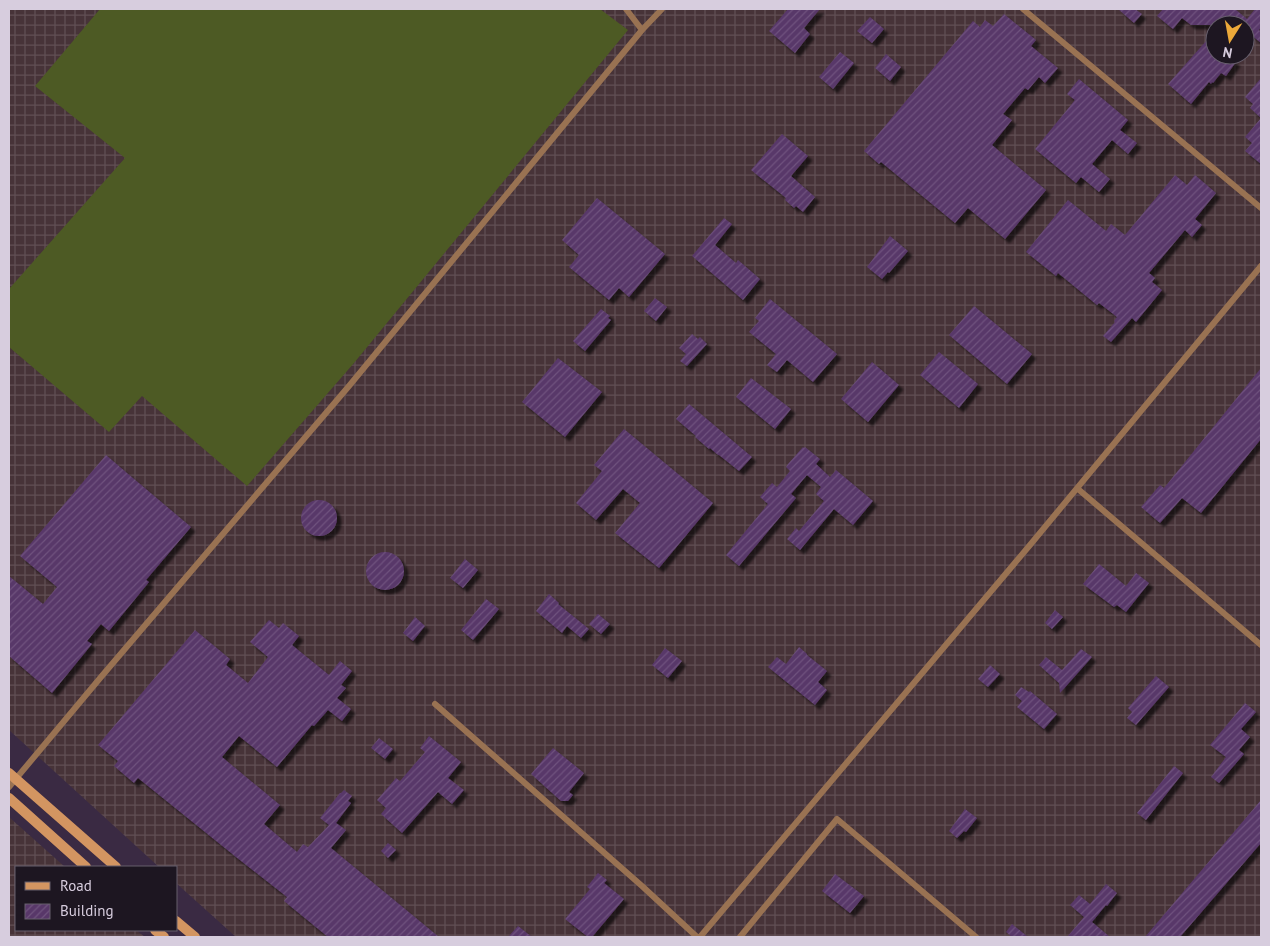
<svg xmlns="http://www.w3.org/2000/svg" width="1270" height="946" viewBox="0 0 1270 946" font-family="'PT Sans',sans-serif">
<style>
.industrial{fill:url(#industrial-grid);fill-rule:evenodd}
.grass{fill:#4d5a24}
.building{fill:url(#building-hatch);filter:url(#shadow)}
.lines{fill:none;stroke-linecap:round;stroke-linejoin:round}
.lane{stroke:#997252;stroke-width:6}
.secondary{stroke:#d39561;stroke-width:10}
</style>
<defs>
<pattern id="industrial-grid" width="8" height="8" patternUnits="userSpaceOnUse" patternTransform="scale(1.25)"><rect width="8" height="8" fill="#473338"/><path d="M0 4h8M4 0v8" fill="none" stroke="#614f54"/></pattern>
<pattern id="building-hatch" width="6" height="6" patternUnits="userSpaceOnUse" patternTransform="scale(1.25)"><rect width="6" height="6" fill="#583769"/><path d="M-1 1l2-2M0 6l6-6M5 7l2-2" fill="none" stroke="#6f537e"/></pattern>
<filter id="shadow"><feDropShadow dx="4.5" dy="4.5" stdDeviation="1" flood-color="#0009"/></filter>
</defs>
<rect width="100%" height="100%" fill="#3a2a43"/>
<path class="industrial" d="M9 9H1261V937H236L176 883V867H159L9 730ZM1215 25H1245V55H1215Z
M9 817 65 867H16V930H136L145 937H9Z"/>
<path class="grass" d="M100 9H600L628 30 354 363 247 486 142 396 109 432 9 347V289L125 158 35 86Z"/>
<path class="building" d="M788 9H820L804 28 810 34 795 53 769 31Z
M1118 9H1135L1142 14 1134 23Z
M1163 9H1235L1247 19 1255 9H1261V27L1259 30 1261 32V43L1245 30V25H1191L1182 18 1173 29 1157 16Z
M1004 14 1036 40 1031 46 1058 68 1045 83 1039 77 1028 90 1025 88 1003 114 1012 120 992 145 1046 190 1005 239 968 208 955 223 881 162 879 164 864 151 973 21 980 27 985 20 993 26Z
M870 17 884 29 872 43 857 31Z
M1215 31V55H1227L1236 62 1226 76 1221 73 1213 83 1212 82 1211 84 1209 82 1191 104 1168 84Z
M840 52 854 63 833 89 819 77Z
M886 54 901 67 890 81 875 68Z
M1261 78V164L1245 151 1252 143 1245 137 1261 118 1250 108 1253 104 1245 97Z
M1079 79 1128 120 1120 130 1137 143 1128 154 1112 140 1092 164 1110 179 1099 192 1081 177 1076 183 1035 149 1075 100 1067 94Z
M782 134 808 156 791 176 815 197 803 212 796 206 794 208 785 200 786 198 751 170Z
M1175 175 1187 185 1195 175 1216 193 1195 219 1202 225 1192 237 1185 230 1149 273 1155 278 1152 282 1162 290 1136 322 1132 318 1111 342 1103 336 1115 322 1114 321 1117 317 1099 303 1097 305 1058 273 1056 276 1026 252 1068 200 1106 231 1111 224 1125 235Z
M597 198 665 254 629 297 619 288 609 300 569 267 579 255 562 240Z
M724 218 732 224 715 245 736 263 738 260 760 279 743 300 692 256Z
M890 236 908 251 889 273 888 272 882 279 867 267Z
M655 298 667 307 656 321 644 311Z
M770 299 837 354 813 382 787 360 777 372 767 365 776 354 749 332 759 321 755 318Z
M974 306 1032 354 1007 384 949 335Z
M601 309 610 316 608 318 611 320 585 351 573 341Z
M692 334 698 339 700 337 707 344 687 366 680 361 686 354 679 348Z
M939 352 978 384 959 408 920 375Z
M558 358 602 392 565 437 522 402Z
M872 362 899 385 868 422 841 399Z
M1261 368V439L1201 513 1182 498 1160 523 1141 507 1160 485 1164 488Z
M751 378 791 409 775 429 736 397Z
M689 404 752 457 739 471 719 455H718L710 448 709 449 695 437 696 436 676 419Z
M624 429 713 503 659 568 615 533 640 503 623 489 596 520 576 503 602 471 594 465Z
M803 447 804 448 805 447 820 459 816 464 830 477 836 470 873 501 853 525 834 509 800 550 787 539 796 528 799 531 824 501 816 494 821 487 807 475 791 494 796 498 739 566 726 555 768 504 760 497 772 483 777 487 790 471 786 467 788 464Z
M106 455 127 473 191 527 146 580 149 582 109 631 101 624 87 641 92 644 52 693 9 656V576L43 604 57 587 20 556Z
M301 518a18 18 0 1 1 36 0a18 18 0 1 1-36 0Z
M366 571a19 19 0 1 1 38 0a19 19 0 1 1-38 0Z
M465 559 478 570 463 588 450 578Z
M1099 564 1126 586 1136 573 1149 583 1126 612 1117 605 1114 607 1083 584Z
M549 594 559 603 558 604 589 629 581 638 567 626 562 633 536 611Z
M486 599 499 609 473 640 461 630Z
M1055 610 1063 617 1052 629 1045 623Z
M598 614 610 624 601 634 589 624Z
M415 617 425 626 413 641 403 633Z
M269 620 279 628 283 623 299 636 292 645 329 675 340 661 352 671 341 685 346 688 337 698 351 709 342 721 328 710 314 726 312 725 277 767 239 736 222 757 280 805 264 824 297 852 303 844 308 847 329 825 320 818 340 793H341L344 790 352 796 348 801 351 803 336 823 346 830 331 848 439 937H328L284 901 287 897 236 857 138 778 134 783 114 766 118 761 98 745 195 630 230 659 226 665 248 683 268 657 250 642Z
M799 647 807 654V655L827 671 818 682 827 690 815 705 768 667 777 657 786 664Z
M665 648 682 661 668 678 652 665Z
M1081 649 1092 657 1060 693 1059 683 1039 665 1046 657 1062 670Z
M990 665 1000 674 988 687 978 679Z
M1156 676 1169 687 1136 725 1127 718 1132 712 1128 708Z
M1021 687 1029 692 1030 691 1057 714 1044 729 1017 707 1022 701 1015 695Z
M1245 703 1256 712 1241 729 1250 737 1239 750 1244 754 1219 783 1211 777 1226 757 1210 745Z
M429 736 461 762 448 778 464 790 452 804 438 792 402 833 381 814 386 808 377 800 396 778 400 781 425 752 420 748Z
M379 738 393 749 385 759 371 748Z
M553 748 584 773 569 792 573 795 568 801H561L531 774Z
M1174 766 1183 773 1146 820 1137 813Z
M1261 800V843L1180 937H1145Z
M965 809 977 818 966 832 964 831 957 838 949 831Z
M388 843 396 850 388 858 381 851Z
M598 873 607 880 604 883 624 899 592 937H588L565 919 590 889 587 887Z
M835 874 864 896 850 913 822 891Z
M1106 884 1117 893 1107 906 1106 905 1092 922 1110 937H1067L1084 917 1070 905 1079 895 1090 904Z
M1012 924 1028 937H1012L1006 932Z
M518 926 532 937H508Z"/>
<g class="lines">
<path class="lane" d="M626 9 642 30
M1023 9 1261 208
M1078 489 1261 645
M435 704 642 886 697 937
M9 787 101 677 349 386 642 30 662 9
M700 937 1030 545 1261 266
M740 937 837 819 976 937"/>
<path class="secondary" d="M9 773 116 867
M9 798 86 867
M176 921 195 937
M155 930 164 937"/>
</g>
<rect width="1270" height="946" fill="none" stroke="#d7cdde" stroke-width="20"/>
<rect x="15" y="866" width="162" height="65" fill="#1d1621" stroke="#675f6d"/>
<rect x="25" y="882" width="25" height="8" fill="#d39561" stroke="#675f6d"/>
<text x="60" y="891" font-size="15" fill="#d7cdde">Road</text>
<rect x="25" y="904" width="25" height="15" fill="url(#building-hatch)" stroke="#675f6d"/>
<text x="60" y="916" font-size="15" fill="#d7cdde">Building</text>
<g transform="translate(1230 40) rotate(191)"><circle r="24" fill="#1d1621" stroke="#675f6d"/>
<path d="M0-4L9 19L0 12L-9 19Z" fill="#eca93a"/>
<text y="-8" font-size="14" font-weight="bold" text-anchor="middle" fill="#d7cdde">N</text>
</g>
</svg>
